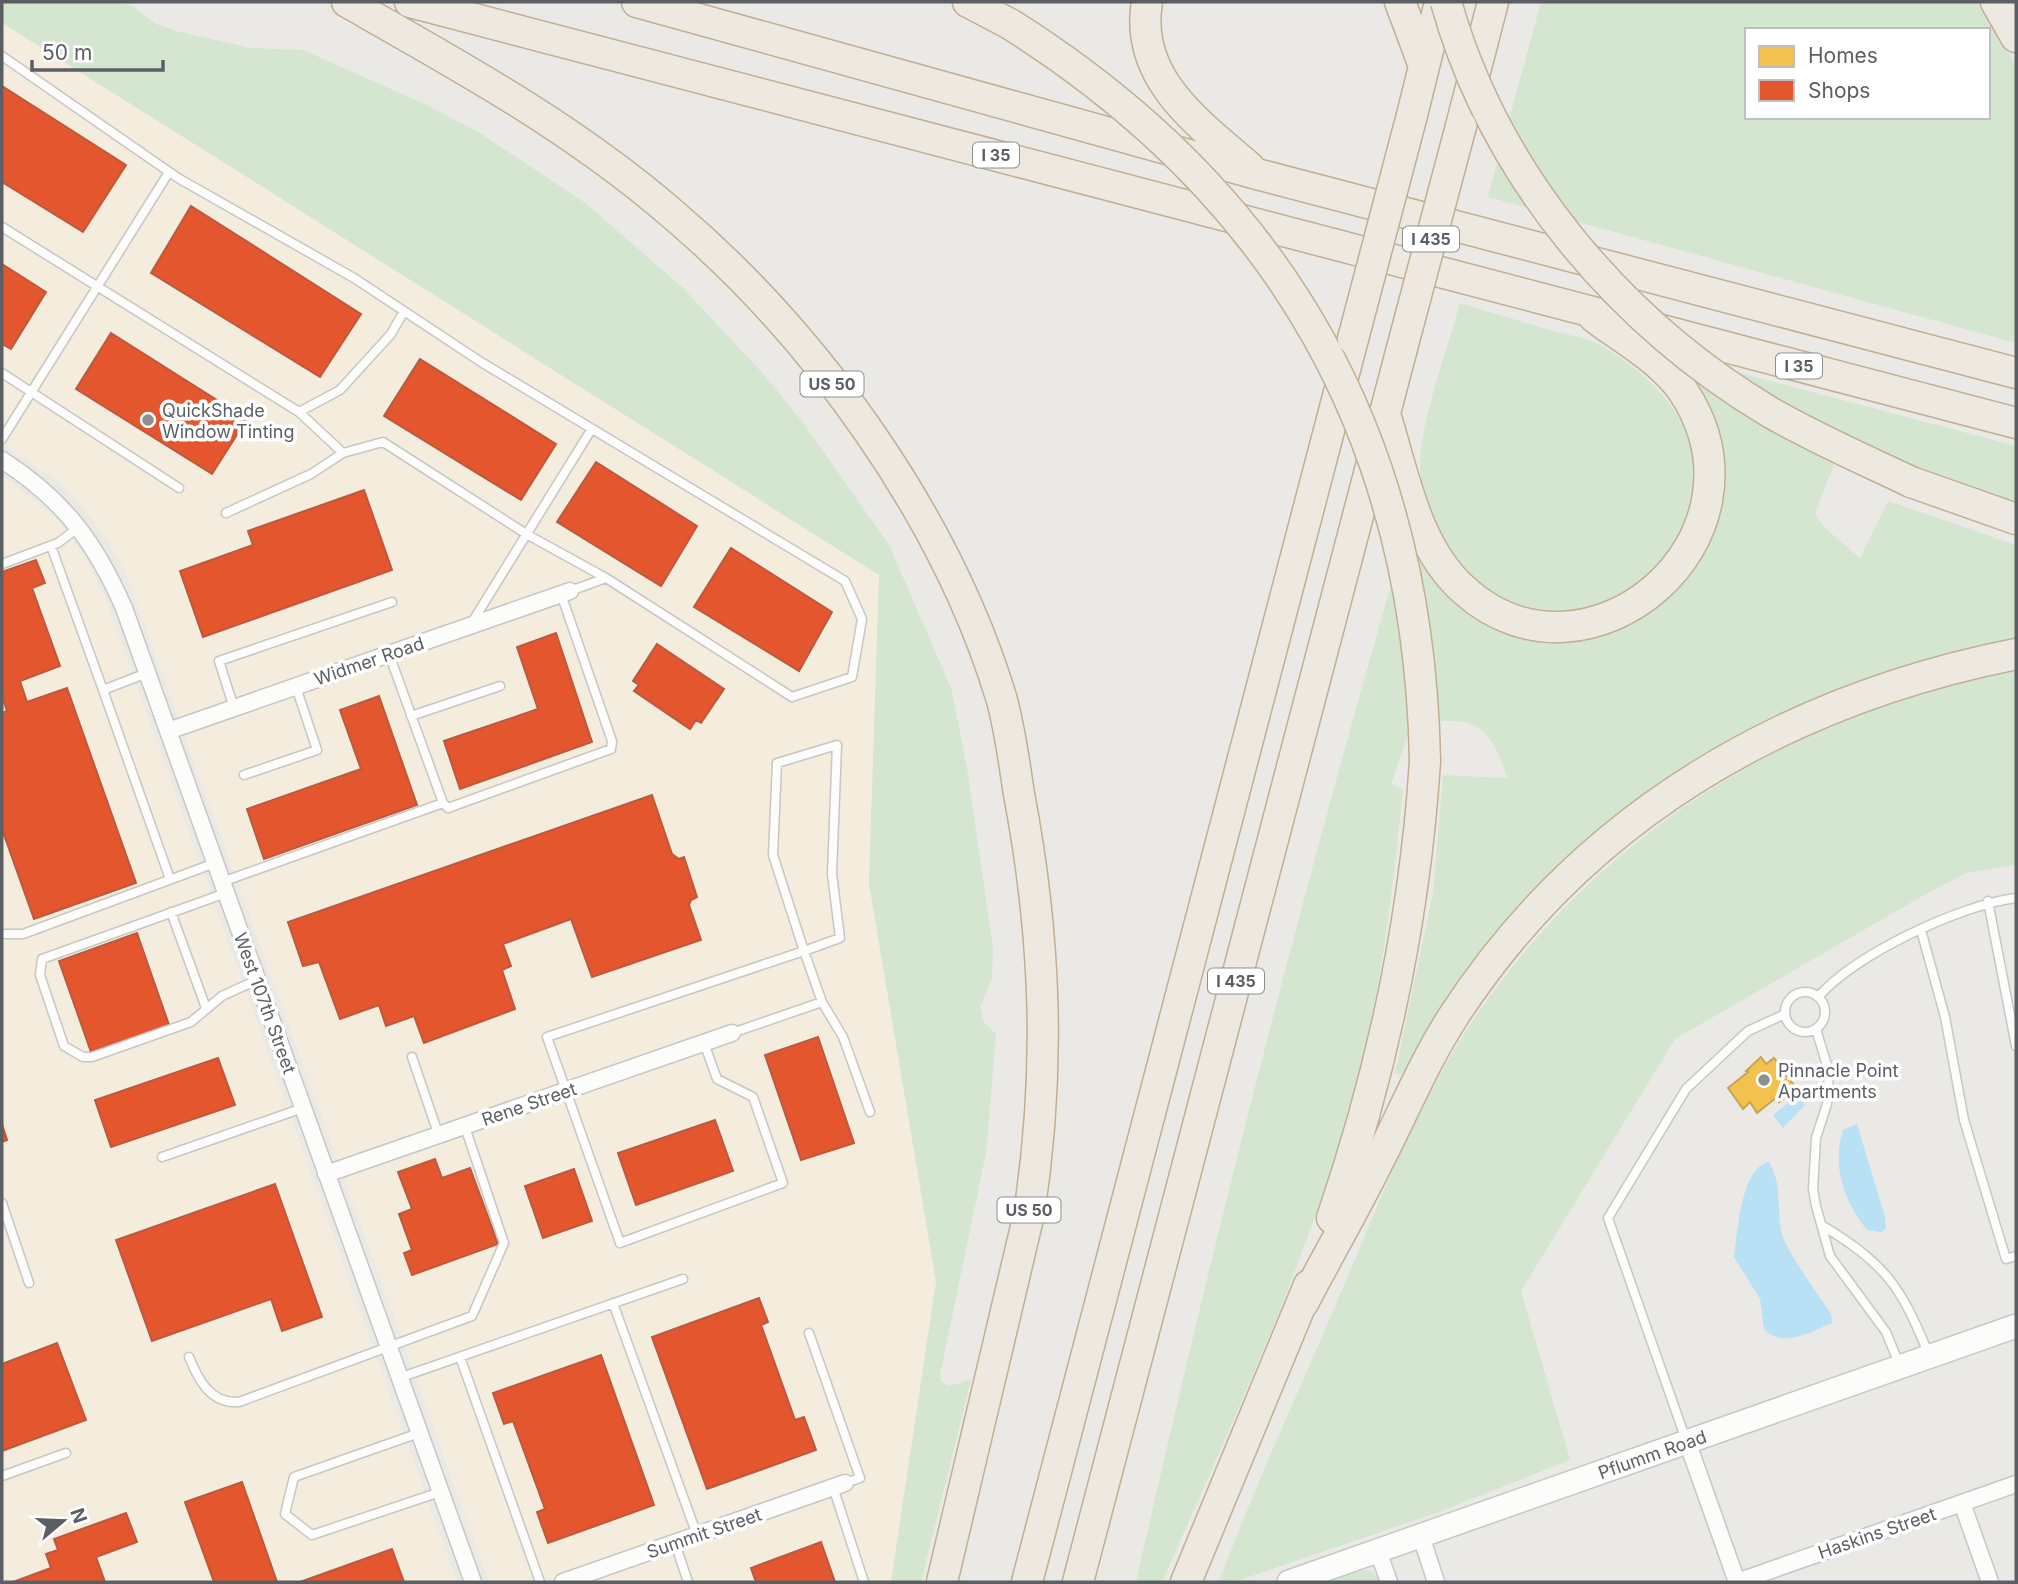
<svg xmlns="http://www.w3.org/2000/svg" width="2018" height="1584" viewBox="0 0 2018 1584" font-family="Inter,sans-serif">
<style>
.commercial{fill:#f4edde}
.green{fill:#d4e6d0;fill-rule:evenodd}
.water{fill:#b8e1f5}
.homes{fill:#f2c14e;stroke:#c5a454;stroke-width:2}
.shops{fill:#e4572e;stroke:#bb593e;stroke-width:2}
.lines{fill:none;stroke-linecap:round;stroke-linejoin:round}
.lane-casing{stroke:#c6c6c6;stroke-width:11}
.street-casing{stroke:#c6c6c6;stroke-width:19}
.secondary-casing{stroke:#c7c7c7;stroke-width:26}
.highway-casing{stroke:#c1af93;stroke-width:33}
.lane{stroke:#fcfcfb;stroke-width:8}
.street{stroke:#fcfcfb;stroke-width:16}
.secondary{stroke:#fcfcfb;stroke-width:23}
.highway{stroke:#eee9e0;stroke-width:30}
.highway-bridge-casing{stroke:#c1af93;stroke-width:33;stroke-linecap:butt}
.highway-bridge{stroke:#eee9e0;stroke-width:30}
.poi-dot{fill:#8d8f90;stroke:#fff;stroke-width:2.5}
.labels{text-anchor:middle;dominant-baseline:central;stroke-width:7;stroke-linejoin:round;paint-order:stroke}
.shield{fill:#fff;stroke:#8c8f92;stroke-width:2}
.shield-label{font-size:16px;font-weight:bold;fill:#5b5f63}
.poi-label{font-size:18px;fill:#5b5f63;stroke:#fff;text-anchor:start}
.street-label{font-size:18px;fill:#5b5f63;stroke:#fff}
</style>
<rect width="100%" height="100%" fill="#eae9e5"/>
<path class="commercial" d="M2 23 879 575 869 883 936 1282 891 1582H489L124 568 96 523 63 485 2 443Z
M2 475 55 517 84 556 107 602 457 1582H2Z"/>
<path class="green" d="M2 2H121L132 6 156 24 179 32 251 48 303 50 427 105 478 132 584 202 682 287 767 378 804 424 889 545 951 688 967 768 993 948 992 979 980 1007 984 1022 996 1034 986 1153 940 1375 941 1381 948 1386 971 1380 921 1582H891L936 1282 869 883 879 575 2 23Z
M1541 2H1978L2016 65V343L1488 197ZM1747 30H1988V117H1747Z
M1460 303C1492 313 1524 322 1557 332 1571 336 1589 338 1602 346 1635 366 1671 395 1686 432 1720 516 1659 598 1575 612 1549 616 1517 612 1493 598 1483 592 1475 580 1467 572 1441 545 1421 506 1420 468 1419 425 1448 348 1460 303Z
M1683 368H1721L2016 446V507L1843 440 1815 514 1825 528 1860 558 1888 501 2016 545V641L1865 681 1795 707 1720 746 1664 782 1605 827 1498 934 1455 989 1403 1075 1395 1073 1433 893 1443 775 1507 778C1490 719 1468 714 1411 726L1391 784 1403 789C1394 879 1384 969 1363 1057 1319 1239 1237 1411 1162 1582H1136C1211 1250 1295 920 1389 592L1422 562 1447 591 1574 636 1713 523Z
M2016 669V865L1966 873 1933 890 1675 1039 1521 1291 1570 1460 1439 1512 1234 1582H1219C1253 1490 1295 1400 1334 1309 1369 1229 1399 1145 1443 1069 1564 856 1778 714 2016 669Z
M1354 1569 1372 1571 1380 1582H1315Z"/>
<path class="water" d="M1798 1095 1805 1105 1783 1128 1773 1115Z
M1857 1124 1885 1217 1886 1228 1881 1232 1867 1230C1843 1200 1832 1167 1843 1130Z
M1769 1162C1782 1183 1777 1207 1781 1231 1784 1248 1820 1297 1831 1314L1832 1323C1810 1332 1783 1349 1764 1329L1760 1299 1734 1257C1738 1234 1740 1168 1769 1162Z"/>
<path class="homes" d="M1761 1057 1766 1064 1774 1058 1796 1088 1779 1102 1777 1097 1757 1113 1750 1102 1743 1109 1728 1088 1748 1072 1746 1071Z"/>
<path class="shops" d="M2 86 126 165 83 232 2 182Z
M191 206 361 314 320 377 151 273Z
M2 264 46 292 11 349 2 344Z
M111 333 247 419 212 474 76 389Z
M420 359 556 444 521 500 384 416Z
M596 462 697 526 661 586 557 522Z
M364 490 392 570 203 637 180 571 253 545 248 531Z
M731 548 832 612 799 671 694 607Z
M36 560 45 583 32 588 60 666 20 681 27 702 67 688 136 883 34 919 2 829V713L7 711 2 696V572Z
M556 633 592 742 460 789 444 741 538 709 517 647Z
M657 644 724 689 701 723 696 720 690 729 634 691 639 685 633 681Z
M379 696 417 805 264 859 247 809 361 769 340 710Z
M652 795 672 854 679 859 684 857 697 897 691 900 689 905 701 940 592 977 571 919 503 944 511 966 502 970 515 1009 424 1043 414 1016 386 1026 379 1005 340 1019 319 962 303 966 288 922Z
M137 933 169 1025 91 1052 59 961Z
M818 1037 854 1143 801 1160 765 1055Z
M218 1058 235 1105 111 1147 95 1100Z
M715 1120 733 1171 636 1205 618 1153Z
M2 1124 7 1140 2 1142Z
M435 1159 442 1178 470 1168 498 1244 412 1275 404 1253 412 1250 399 1214 412 1209 398 1172Z
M574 1169 592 1221 543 1238 525 1186Z
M275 1184 322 1317 282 1331 271 1299 152 1341 116 1240Z
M759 1298 768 1322 761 1325 795 1420 804 1417 816 1450 707 1489 652 1337Z
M57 1343 86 1420 2 1451V1364Z
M601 1355 654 1505 548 1543 537 1512 545 1509 513 1421 504 1424 493 1393Z
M242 1482 277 1582H214L185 1502Z
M126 1513 137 1542 96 1557 105 1582H13L51 1568 46 1554 58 1550 54 1539Z
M821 1542 835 1582H756L751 1568Z
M392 1549 404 1582H300Z"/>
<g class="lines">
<g class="lane-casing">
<path id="lane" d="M2 56 178 178 354 278 481 362 845 581 862 619 852 677 792 697 606 578 570 591
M2 227 299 412 340 390 391 334 404 311
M2 373 179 488
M299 412 343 453 383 442 528 535 606 578
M2 439 169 172
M226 513 311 474 343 453
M51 546 103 690
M2 564 58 543 79 527
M471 624 591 430
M389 654 443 803 448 808 611 749 612 741 561 594
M147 673 103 690 170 879
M234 708 219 661 392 602
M411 716 500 686
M244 775 317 750 296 687
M222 882 443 803
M226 893 42 959 40 975 64 1046 83 1057H92L191 1022 222 996 257 980
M1988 901 2016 1046
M171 912 206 1008
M1921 930 1945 1017 1964 1120 2006 1259 2016 1256
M2 934H23L215 863
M1785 1012a20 20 0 1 1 40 0a20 20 0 1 1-40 0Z
M1819 996C1856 954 1960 905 2016 898
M1816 1029 1829 1072 1827 1104 1816 1138 1813 1189 1816 1206 1830 1256 1886 1332 1900 1366
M732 1033 822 1002 843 1037 870 1112
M704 1043 717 1079 753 1097 783 1183 620 1243 547 1037 804 951 773 855 777 763 837 745 832 874 840 938 804 951 822 1002
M412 1057 439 1136
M162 1157 303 1108
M2 1203 29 1283
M1823 1226C1887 1265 1901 1287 1929 1355
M613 1303 697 1535
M809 1333 860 1478 845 1483
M189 1357C198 1379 210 1404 239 1402L472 1316 504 1243 465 1127
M460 1357 540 1582
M399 1378 683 1279
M419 1433 294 1477 285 1514 312 1535 440 1492
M1686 1440 1608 1218 1686 1089 1748 1031 1785 1014
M2 1476 66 1453
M833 1487 864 1582
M675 1543 688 1582"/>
</g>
<g class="street-casing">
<path id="street" d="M2 460C64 500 95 542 124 608L473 1582
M168 731 570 591
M326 1174 732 1033
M1687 1441 1737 1582
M1962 1503 1990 1582
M1421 1536 1436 1582
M1378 1551 1389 1582
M563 1582 845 1483
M1737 1582 2016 1484"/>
</g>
<g class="secondary-casing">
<g id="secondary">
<path id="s1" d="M1289 1582 2016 1326"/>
</g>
</g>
<g class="highway-casing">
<path id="highway" d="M347 2C458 65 571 127 669 211 815 334 945 514 1001 697 1010 728 1014 762 1019 794 1046 937 1051 1069 1029 1214L942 1582
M410 2 2016 423
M637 2 1257 174 2016 373
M968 2 1010 24
M1147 2C1134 78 1198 123 1249 167
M1400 2 1424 66
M1996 2 2016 37
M1412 115 1440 2
M1461 126 1493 2
M1385 414C1404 474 1415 546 1464 590 1588 702 1780 538 1683 391 1662 360 1623 339 1594 317
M1911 482 2016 519
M1332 1218C1383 1069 1415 919 1425 761
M1303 1303C1328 1255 1356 1207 1380 1158 1404 1111 1424 1062 1453 1017 1583 816 1785 700 2016 654
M1027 1582 1353 339
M1078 1582 1401 352
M1186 1582 1309 1285"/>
</g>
<use href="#lane" class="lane"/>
<use href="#street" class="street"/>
<use href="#secondary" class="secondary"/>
<use href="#highway" class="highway"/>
<g class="highway-bridge-casing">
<path id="highway-bridge" d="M1446 2C1494 173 1617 320 1768 411 1814 438 1863 459 1911 482
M1010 24C1283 196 1419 440 1425 761
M1353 339 1412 115
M1401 352 1461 126"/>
</g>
<use href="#highway-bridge" class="highway-bridge"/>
</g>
<g class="poi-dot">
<circle cx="148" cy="420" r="7"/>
<circle cx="1764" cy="1080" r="7"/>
</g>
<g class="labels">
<g class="shield">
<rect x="973" y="142.5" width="46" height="25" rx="5"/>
<rect x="1403" y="226.5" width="56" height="25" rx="5"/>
<rect x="1776" y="353.5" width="46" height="25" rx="5"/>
<rect x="800.5" y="371.5" width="63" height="25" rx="5"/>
<rect x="1208" y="968.5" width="56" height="25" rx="5"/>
<rect x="997.5" y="1197.5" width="63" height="25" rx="5"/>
</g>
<g class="shield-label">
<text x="996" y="155">I 35</text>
<text x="1431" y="239">I 435</text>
<text x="1799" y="366">I 35</text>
<text x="832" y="384">US 50</text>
<text x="1236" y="981">I 435</text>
<text x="1029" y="1210">US 50</text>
</g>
<g class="poi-label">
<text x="162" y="410">QuickShade<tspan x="162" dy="21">Window Tinting</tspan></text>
<text x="1778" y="1070">Pinnacle Point<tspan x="1778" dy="21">Apartments</tspan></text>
</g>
<g class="street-label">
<text transform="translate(369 661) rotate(-19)">Widmer Road</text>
<text transform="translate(265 1003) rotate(70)">West 107th Street</text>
<text transform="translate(529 1104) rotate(-19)">Rene Street</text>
<text stroke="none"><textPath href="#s1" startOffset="385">Pflumm Road</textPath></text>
<text transform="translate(704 1533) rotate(-19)">Summit Street</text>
<text transform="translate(1877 1533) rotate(-19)">Haskins Street</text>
</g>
</g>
<rect width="2018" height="1584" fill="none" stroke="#5b5f63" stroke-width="7"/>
<rect x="1745" y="28" width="245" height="91" fill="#ffffff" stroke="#bdbfc1" stroke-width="2"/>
<rect x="1759" y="46" width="35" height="21" fill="#f2c14e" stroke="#bdbfc1" stroke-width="2"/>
<text x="1808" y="63" font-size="21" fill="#5b5f63">Homes</text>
<rect x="1759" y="80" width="35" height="21" fill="#e4572e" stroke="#bdbfc1" stroke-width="2"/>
<text x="1808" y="98" font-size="21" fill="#5b5f63">Shops</text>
<g transform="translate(63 1521) rotate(71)" stroke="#ffffff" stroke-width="5" paint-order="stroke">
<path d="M0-5L12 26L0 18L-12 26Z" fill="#5b5f63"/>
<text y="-10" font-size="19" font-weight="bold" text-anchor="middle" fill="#5b5f63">N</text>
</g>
<path d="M32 60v10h131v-10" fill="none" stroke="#5b5f63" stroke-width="3.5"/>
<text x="42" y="60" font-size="21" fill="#5b5f63" stroke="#ffffff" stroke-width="5" paint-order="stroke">50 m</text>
</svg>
